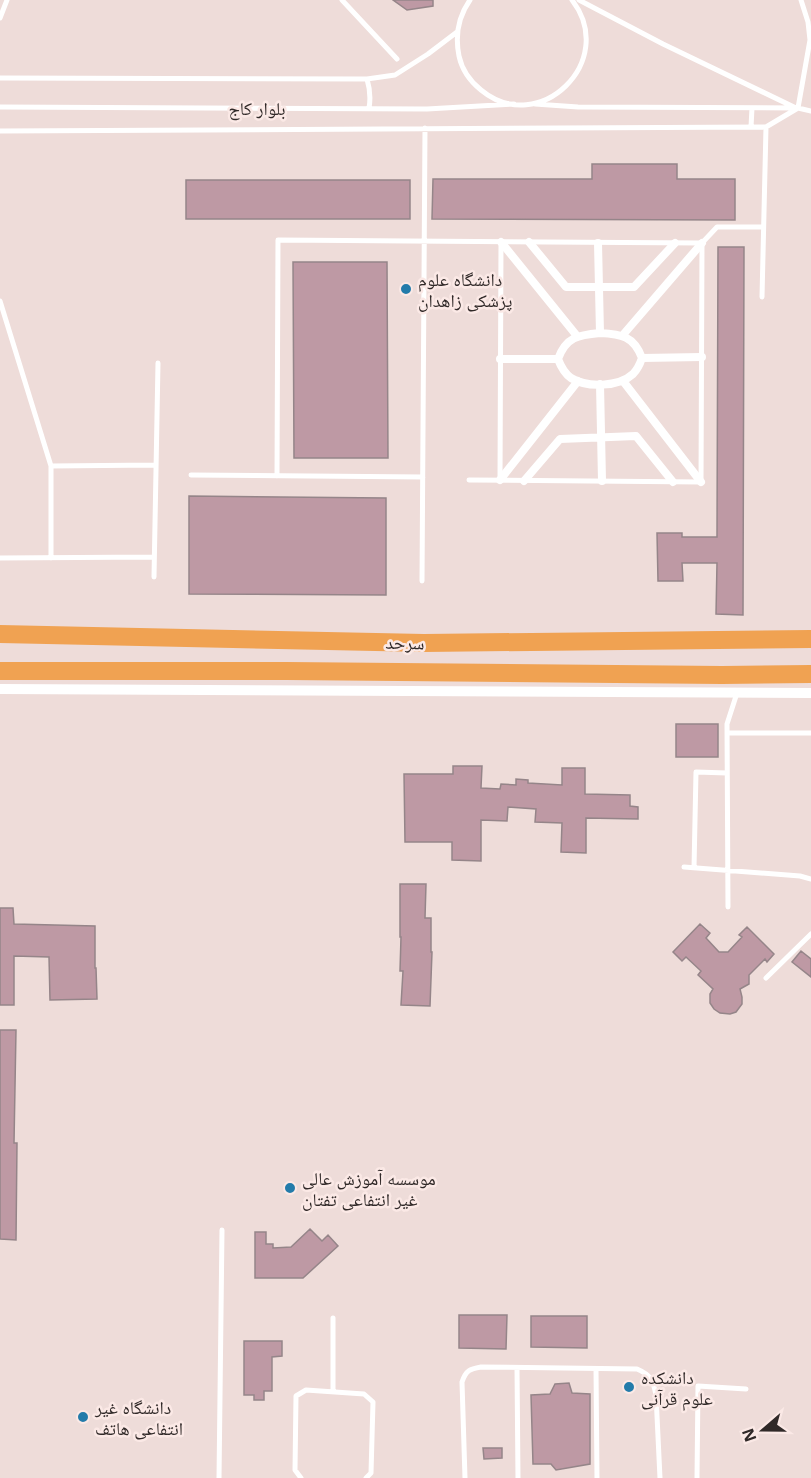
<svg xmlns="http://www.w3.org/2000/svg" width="811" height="1478" viewBox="0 0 811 1478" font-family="'Open Sans','Noto Naskh Arabic',sans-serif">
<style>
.building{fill:#be99a4;stroke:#958589;stroke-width:1.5}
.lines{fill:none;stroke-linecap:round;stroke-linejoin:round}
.service{stroke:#fff;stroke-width:5}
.pedestrian{stroke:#fff;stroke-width:8}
.minor{stroke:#fff;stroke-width:10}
.trunk{stroke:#f0a252;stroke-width:18}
.poi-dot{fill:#237baa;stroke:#fbe9e6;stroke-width:2}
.labels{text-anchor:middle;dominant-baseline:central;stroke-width:5;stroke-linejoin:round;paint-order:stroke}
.street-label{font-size:18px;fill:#302928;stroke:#fbe9e6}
.poi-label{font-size:18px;fill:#302928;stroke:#fbe9e6;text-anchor:start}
</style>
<rect width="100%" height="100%" fill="#eedcd9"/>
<path class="building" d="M393 0H433V6L407 10Z
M592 164H677V179H735V220L432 219 433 179H592Z
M186 180H410V219H186Z
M718 247H744L743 615 716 614 717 563H682L683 581H658L657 533H682V537H717Z
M293 262H387L388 458H294Z
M189 496 386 498V595L189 594Z
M676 724H718V757H676Z
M453 766H482L481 788 500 789 501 784 516 785V779L528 780V783L562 785V768H585V794L630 795V806L638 807V819L586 818V853L561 852 562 823 535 822 536 809 508 807 507 821 481 820V861L452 860V842H405L404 774H453Z
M400 884H426L425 918H431V952H432L430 1006 401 1005 403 971H400L401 937H400Z
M0 908H13L14 924 95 926V968H96L97 999 50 1000 49 957 14 956V1005H0Z
M700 924 710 933 706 938 719 952H728L742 937 739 935 747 927 774 954 767 962 765 959 749 975V984L740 989 742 997V1004L736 1012 730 1014 720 1013 714 1009 710 1003V994L713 989 698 975 701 971 686 957 682 961 673 952Z
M801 951 811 959V977L792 962Z
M0 1030H16L14 1143H17L16 1240 0 1239Z
M310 1229 322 1241 328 1235 338 1246 303 1278H255V1232H266V1244H273V1248L291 1247Z
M459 1315H507L506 1349 459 1348Z
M531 1316H587V1348L531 1347Z
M244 1341H282V1356L272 1357V1391H264V1400H254V1395H244Z
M569 1383 572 1393 590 1394V1464L556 1470 551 1464H533L531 1395 550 1394 555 1384Z
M483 1448H502V1458L484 1459Z"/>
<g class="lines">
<path class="service" d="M342 0 397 59
M470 0C458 17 455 36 459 56 462 70 471 82 481 90 539 138 619 61 572 0
M579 0 663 44 796 108
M0 18 7 0
M0 78 367 79 395 75 428 54 457 32
M367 79C370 89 371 97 369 108
M535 104 578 107 798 108 811 111
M0 107 427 109 514 104
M751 127 752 108
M0 131 766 127 798 108 810 40 808 22 801 0
M762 297 766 127
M0 301 51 466V558
M51 466 156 465
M191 475 423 477
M277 476 278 240 701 243
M500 479 501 242
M469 480 701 482 702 243 717 227H763
M0 558 154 557
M154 577 158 363
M422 581 425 128
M727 733H811
M684 867 800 876 811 879
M694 868 696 772 727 773
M728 907 727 724 737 693
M766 978 811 934
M517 1368 518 1478
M596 1369 597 1478
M333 1392V1318
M219 1478 222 1230
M301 1478 295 1470 296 1396 306 1390 364 1394 373 1402 371 1473 366 1478
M465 1478 462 1382C466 1370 470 1369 481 1367L637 1369C651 1375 653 1380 656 1395L660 1478
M697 1478 698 1386 746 1389"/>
<path class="pedestrian" d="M501 242 577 336
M529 242 566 287H634L675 243
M598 243 600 333
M600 333C621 334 634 336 642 358 640 364 638 369 633 374 619 387 587 388 571 378 564 373 561 367 558 359 566 337 578 335 600 333Z
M622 336 702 243
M642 358 702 357
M500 359H558
M623 381 701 482
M600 384 602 481
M500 480 578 381
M524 481 560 439 636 436 673 482"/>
<path class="minor" d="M0 689 811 693"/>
<path class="trunk" d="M0 634 424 643 811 639
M0 671H287L722 675 811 674"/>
</g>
<g class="poi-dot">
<circle cx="406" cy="289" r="6"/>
<circle cx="290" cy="1188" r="6"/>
<circle cx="629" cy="1387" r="6"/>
<circle cx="83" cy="1417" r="6"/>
</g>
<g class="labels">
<g class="street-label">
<text x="257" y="108">بلوار کاج</text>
<text transform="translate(405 642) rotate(1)">سرحد</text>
</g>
<g class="poi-label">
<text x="418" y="279">دانشگاه علوم<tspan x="418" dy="21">پزشکی زاهدان</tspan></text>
<text x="302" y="1178">موسسه آموزش عالی<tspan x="302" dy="21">غیر انتفاعی تفتان</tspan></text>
<text x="641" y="1377">دانشکده<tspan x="641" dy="21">علوم قرآنی</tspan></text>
<text x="95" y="1407">دانشگاه غیر<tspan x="95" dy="21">انتفاعی هاتف</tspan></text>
</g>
</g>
<g transform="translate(763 1430) rotate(250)" stroke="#fbe9e6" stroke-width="4.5" paint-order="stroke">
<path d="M0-4.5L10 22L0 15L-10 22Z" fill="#302928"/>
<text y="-9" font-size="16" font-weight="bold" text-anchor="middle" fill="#302928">N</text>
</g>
</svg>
